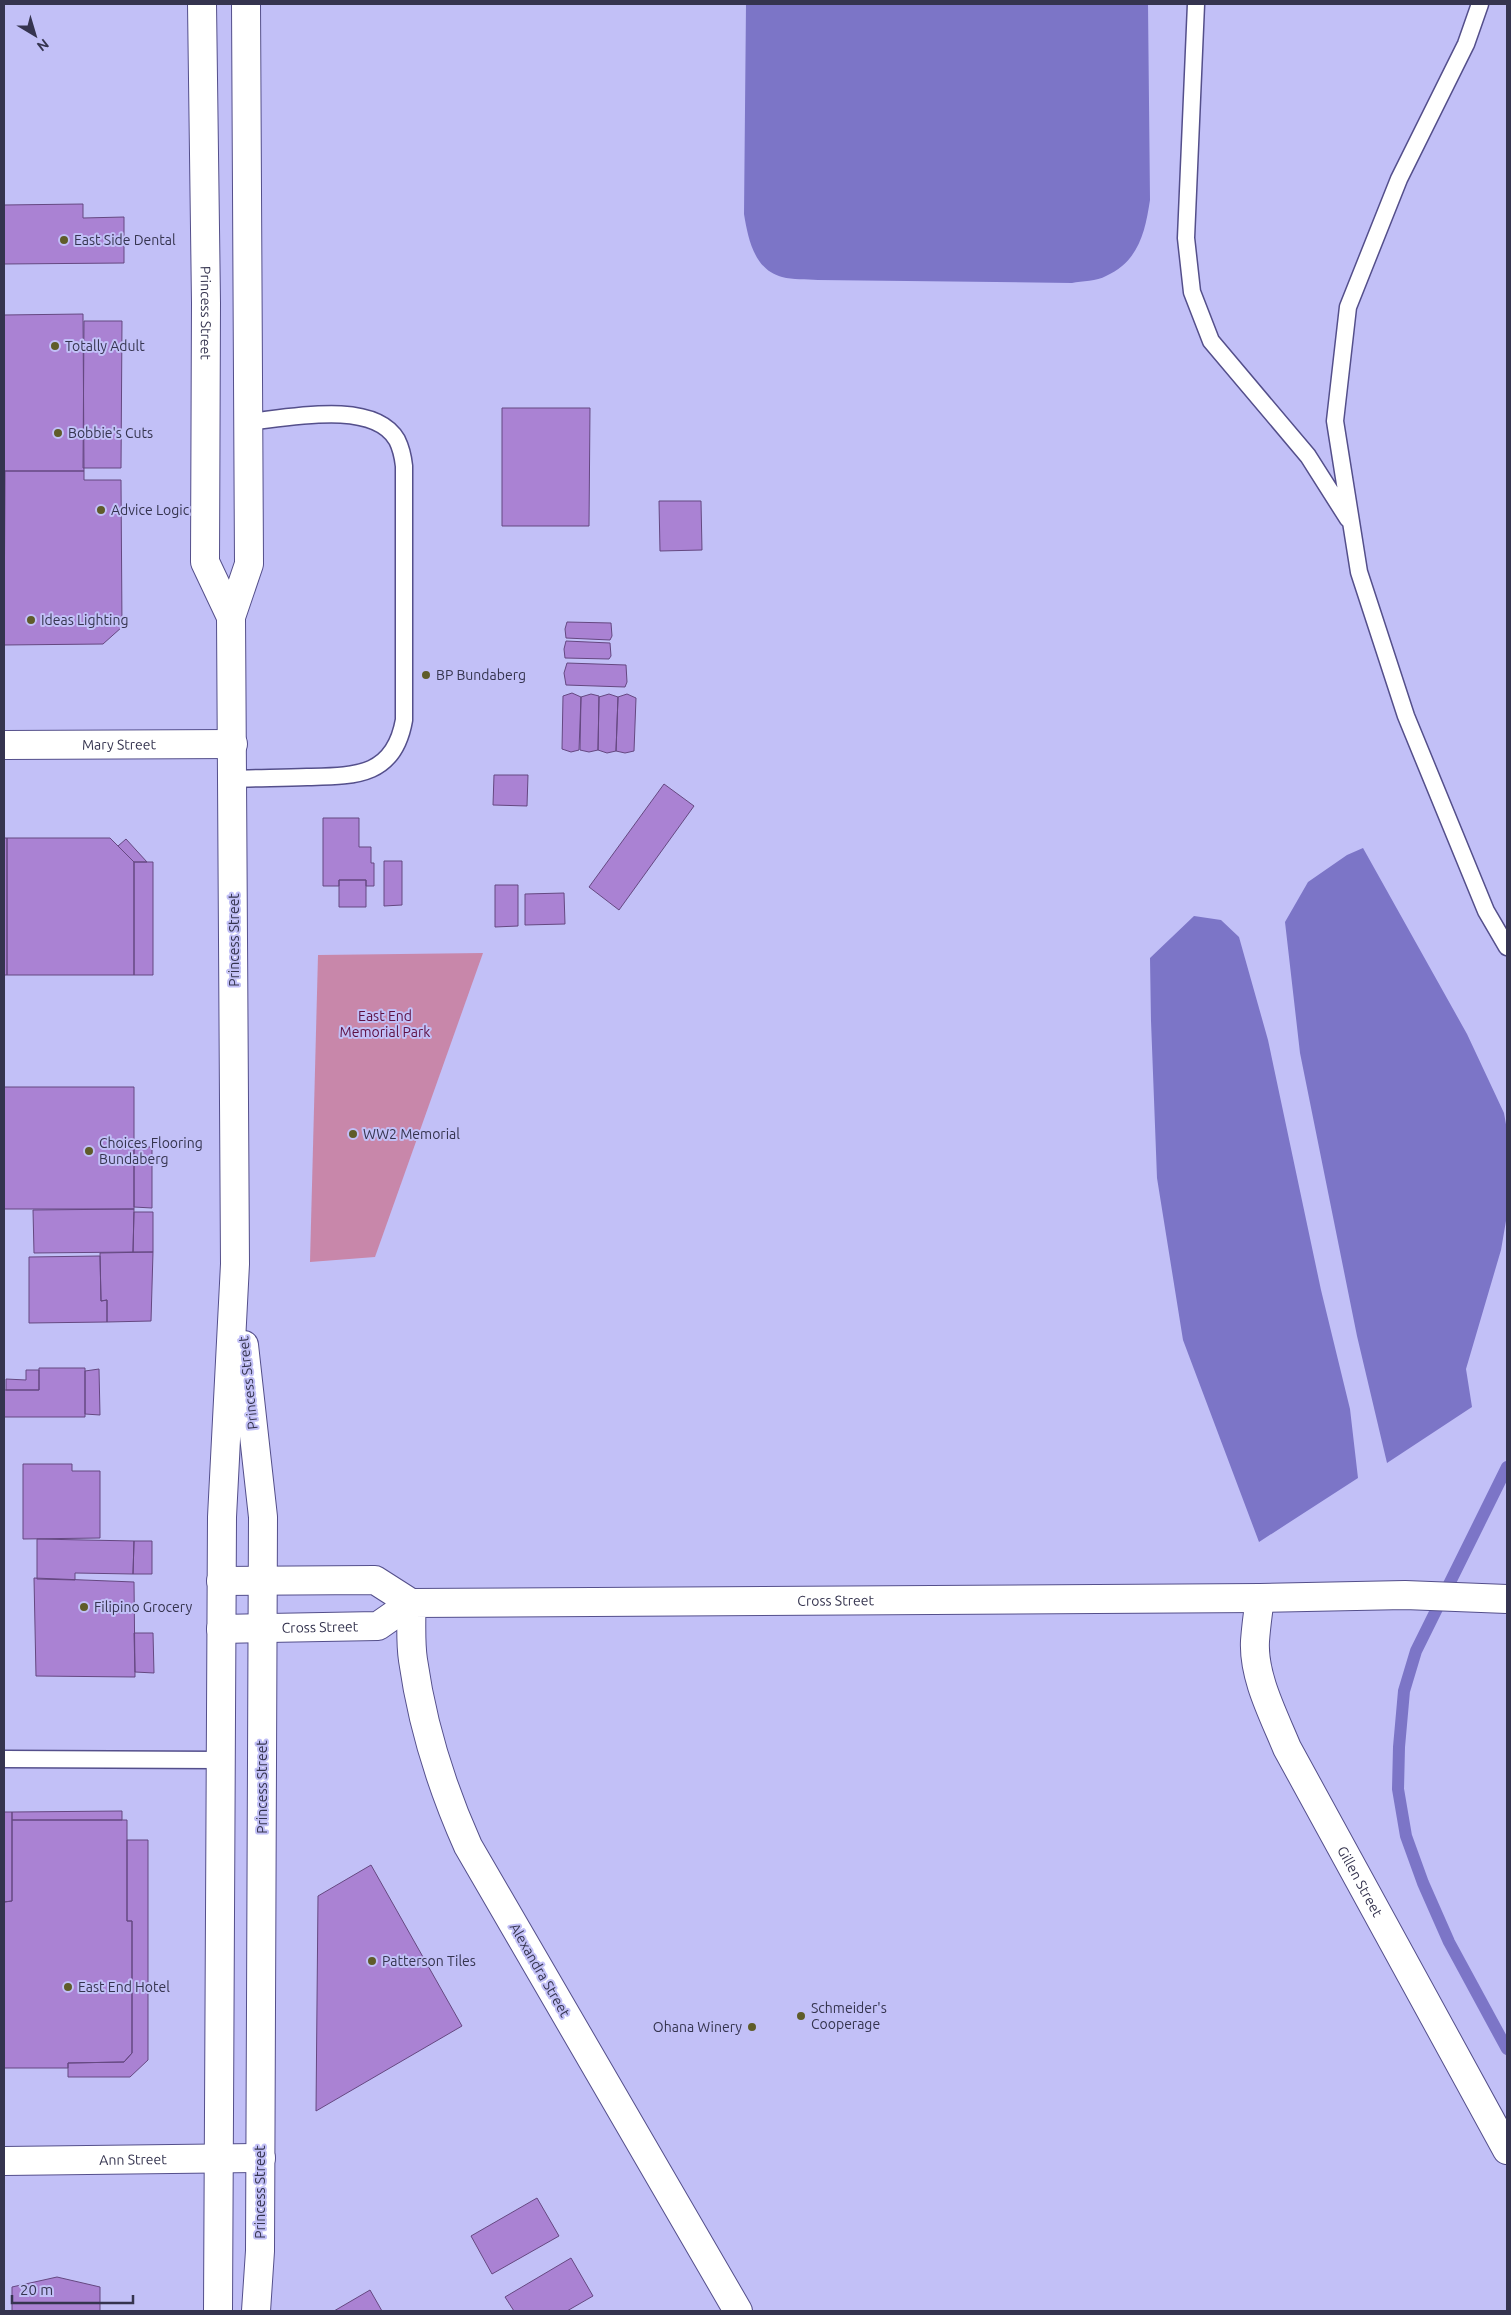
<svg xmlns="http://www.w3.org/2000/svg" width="1511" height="2315" viewBox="0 0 1511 2315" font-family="Ubuntu,sans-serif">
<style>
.green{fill:#c887aa}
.water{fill:#7c75c7}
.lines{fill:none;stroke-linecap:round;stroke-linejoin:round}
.stream{stroke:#7c75c7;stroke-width:12}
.building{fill:#aa82d3;stroke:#654881}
.lane-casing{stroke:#544f8b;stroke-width:19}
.street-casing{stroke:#544f8b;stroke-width:30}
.secondary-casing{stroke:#544f8b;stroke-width:30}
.lane{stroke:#fff;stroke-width:16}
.street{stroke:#fff;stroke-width:28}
.secondary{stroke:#fff;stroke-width:28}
.poi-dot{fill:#5f5c29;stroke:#c2c0f7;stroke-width:2}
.labels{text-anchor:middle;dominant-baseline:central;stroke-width:4;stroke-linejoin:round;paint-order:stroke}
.poi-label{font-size:14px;fill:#35344f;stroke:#c2c0f7;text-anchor:start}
.street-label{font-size:14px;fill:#35344f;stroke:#c2c0f7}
.park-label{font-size:14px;fill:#5d0f42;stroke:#c2c0f7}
</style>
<rect width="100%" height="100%" fill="#c2c0f7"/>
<path class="green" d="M483 953 375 1257 310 1262 318 955Z"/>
<path class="water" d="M746 4H1148L1150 200C1145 232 1139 261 1106 276 1097 281 1082 281 1072 283L818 280C806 279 793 280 782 277 754 270 748 238 744 214Z
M1363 848 1467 1034 1504 1113 1507 1130V1215L1501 1250 1466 1369 1472 1407 1387 1463 1357 1336 1300 1053 1285 922 1308 882 1347 855Z
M1194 916 1221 920 1239 937 1268 1040 1321 1290 1350 1409 1358 1478 1259 1542 1183 1340 1157 1178 1151 1021 1150 958Z"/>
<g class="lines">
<path class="stream" d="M1507 1467 1416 1651 1404 1691 1399 1747 1398 1789 1406 1836 1423 1883 1449 1942 1507 2049"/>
</g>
<path class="building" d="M83 204V218L124 217V263L4 264V205Z
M83 314 84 471H4V315Z
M84 321H122L121 468H83Z
M502 408H590L589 526H502Z
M5 471H84V480H121L122 627 103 644 4 645Z
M659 501H701L702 550 660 551Z
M567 622 611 623 612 636 610 640 566 638 565 629Z
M566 641 610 643 611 656 609 659 565 658 564 649Z
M567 663 626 665 627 682 625 687 566 685 564 673Z
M572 693 581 697 579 750 571 752 562 749 563 696Z
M591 694 599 696 598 750 589 752 580 750 581 697Z
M609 694 618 697 616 751 607 753 598 750 599 697Z
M627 694 636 698 634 751 625 753 616 751 618 697Z
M494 775H528L527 806 493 805Z
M664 784 694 806 619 910 589 887Z
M323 818H359V847H371V863H374V886H366V880H339V886H323Z
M4 838H7V975H4Z
M7 838H110L134 862V975H7Z
M126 839 147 862H134L118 846Z
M384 861H402V905L384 906Z
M134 862H153V975H134Z
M339 880H366V907H339Z
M495 885H518V926L495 927Z
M564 893 565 924 525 925V894Z
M4 1087H134V1209H4Z
M134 1147H152V1208L134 1207Z
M134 1209 133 1252 34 1253 33 1210Z
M134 1212H153V1252H133Z
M153 1252 151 1321 107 1322V1300L101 1301 100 1253Z
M100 1256 101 1301 107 1300V1322L29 1323V1257Z
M39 1368H85V1417H4V1390H39Z
M99 1369 100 1415 85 1414V1371Z
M26 1370H39V1390H6V1379L26 1380Z
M23 1464H72V1471H100V1538L23 1539Z
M37 1539 134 1541 133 1574 75 1573V1580L37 1579Z
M134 1541H152V1574H133Z
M34 1578 134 1582 135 1677 36 1676Z
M134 1633H153L154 1673 135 1672Z
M122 1811V1820H12V1812Z
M4 1812H12V1901L4 1902Z
M12 1820H127V1921H132V2053L124 2062 68 2063V2068H4V1902L12 1901Z
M127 1840H148V2060L130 2077H68V2063L124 2062 132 2053V1921H127Z
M371 1865 462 2026 316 2111 318 1896Z
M537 2198 559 2236 492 2274 471 2236Z
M571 2258 593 2296 567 2311H514L505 2297Z
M57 2277 100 2287V2311H12V2287Z
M370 2290 382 2311H334Z"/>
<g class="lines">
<g class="lane-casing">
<path id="lane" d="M1196 4 1186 238 1192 292 1211 341 1308 456 1348 519
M1480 4 1466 44 1399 179 1348 307 1335 421 1359 572 1406 716 1486 911 1507 947
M233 779C258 778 282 778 307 777 355 776 394 777 404 720V466C403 457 401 448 397 440 374 399 287 418 248 422
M4 1759 219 1760"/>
</g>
<g class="street-casing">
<g id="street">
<path id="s1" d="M4 745 233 744"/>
<path id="s2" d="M1260 1598C1258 1612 1256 1627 1255 1641 1253 1677 1274 1716 1287 1748L1507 2150"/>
<path id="s3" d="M221 1629 378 1626 411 1603 375 1580 221 1581"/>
<path id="s4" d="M4 2161 261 2158"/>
<path id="s5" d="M738 2311 468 1846C442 1788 422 1724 413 1660 410 1641 412 1621 411 1603L1260 1598 1405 1595 1507 1599"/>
</g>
</g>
<g class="secondary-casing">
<g id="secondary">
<path id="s6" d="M202 4 206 303 205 562 231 617"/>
<path d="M244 1345 263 1517 260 2251 256 2311"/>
<path d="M218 2311 222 1517 235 1264 231 617 249 564 246 4"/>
</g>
</g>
<use href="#lane" class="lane"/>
<use href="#street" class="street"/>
<use href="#secondary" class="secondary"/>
</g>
<g class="poi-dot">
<circle cx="64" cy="240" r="5"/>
<circle cx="55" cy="346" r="5"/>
<circle cx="58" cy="433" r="5"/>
<circle cx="101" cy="510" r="5"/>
<circle cx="31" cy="620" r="5"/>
<circle cx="426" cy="675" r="5"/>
<circle cx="353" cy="1134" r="5"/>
<circle cx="89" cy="1151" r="5"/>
<circle cx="84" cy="1607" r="5"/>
<circle cx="372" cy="1961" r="5"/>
<circle cx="68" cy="1987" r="5"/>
<circle cx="801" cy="2016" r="5"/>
<circle cx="752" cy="2027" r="5"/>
</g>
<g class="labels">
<g class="poi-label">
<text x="74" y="240">East Side Dental</text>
<text x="65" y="346">Totally Adult</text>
<text x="68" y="433">Bobbie's Cuts</text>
<text x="111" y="510">Advice Logic</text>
<text x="41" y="620">Ideas Lighting</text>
<text x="436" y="675">BP Bundaberg</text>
<text x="363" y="1134">WW2 Memorial</text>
<text x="99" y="1143">Choices Flooring<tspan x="99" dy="16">Bundaberg</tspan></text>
<text x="94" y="1607">Filipino Grocery</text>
<text x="382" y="1961">Patterson Tiles</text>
<text x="78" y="1987">East End Hotel</text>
<text x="811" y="2008">Schmeider's<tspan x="811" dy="16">Cooperage</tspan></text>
<text x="742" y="2027" text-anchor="end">Ohana Winery</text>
</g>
<g class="street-label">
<text stroke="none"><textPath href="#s6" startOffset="309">Princess Street</textPath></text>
<text stroke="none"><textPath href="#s1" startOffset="115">Mary Street</textPath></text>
<text transform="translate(234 940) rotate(-90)">Princess Street</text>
<text transform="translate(248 1383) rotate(-96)">Princess Street</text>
<text stroke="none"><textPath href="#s5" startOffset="1214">Cross Street</textPath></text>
<text stroke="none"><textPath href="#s3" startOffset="99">Cross Street</textPath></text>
<text transform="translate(262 1787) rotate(-90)">Princess Street</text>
<text stroke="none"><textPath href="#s2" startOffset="308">Gillen Street</textPath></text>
<text transform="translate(540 1970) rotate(60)">Alexandra Street</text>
<text stroke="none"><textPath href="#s4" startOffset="129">Ann Street</textPath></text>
<text transform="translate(260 2192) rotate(-90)">Princess Street</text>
</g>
<g class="park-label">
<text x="385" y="1016">East End<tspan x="385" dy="16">Memorial Park</tspan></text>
</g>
</g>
<rect width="1511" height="2315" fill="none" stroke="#35344f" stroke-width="10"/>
<g transform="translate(35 35) rotate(142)" stroke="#c2c0f7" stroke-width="4" paint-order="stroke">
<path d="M0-4L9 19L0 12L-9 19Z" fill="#35344f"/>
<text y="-8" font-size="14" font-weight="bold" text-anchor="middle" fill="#35344f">N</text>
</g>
<path d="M12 2295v8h121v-8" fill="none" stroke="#35344f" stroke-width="2.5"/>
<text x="20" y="2295" font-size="15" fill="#35344f" stroke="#c2c0f7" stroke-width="4" paint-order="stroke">20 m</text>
</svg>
